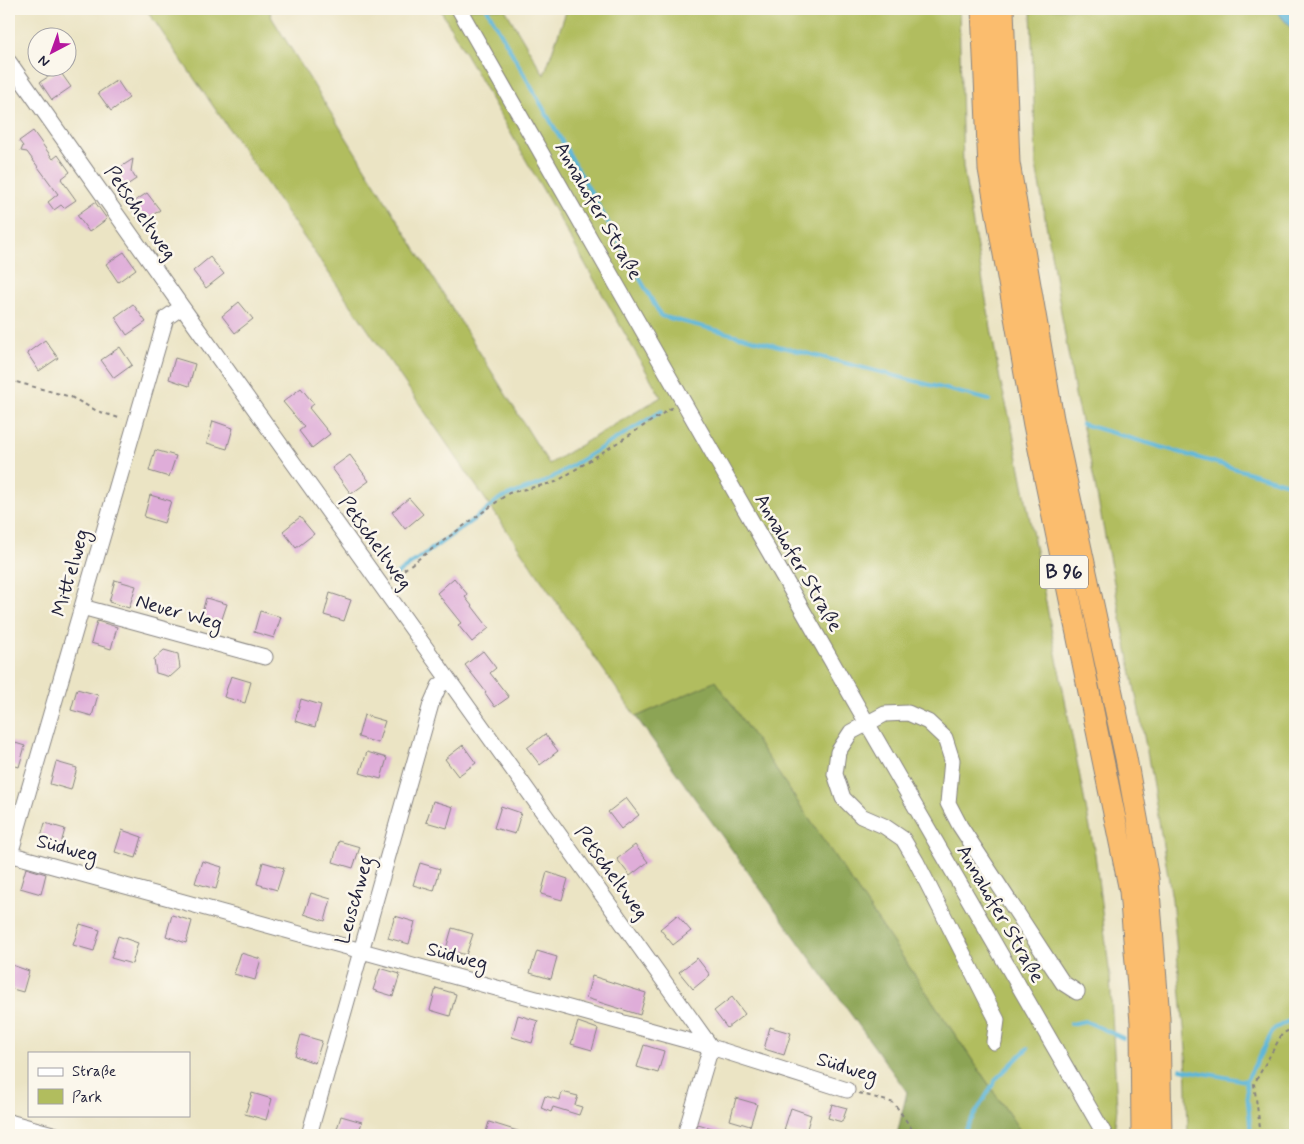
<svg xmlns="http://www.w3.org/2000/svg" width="1304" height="1144" viewBox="0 0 1304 1144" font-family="Mynerve,sans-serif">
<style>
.green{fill:#b1bd5e;stroke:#6a704c}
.forest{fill:#8ca455;stroke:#576348}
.water{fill:#5cb6d9;stroke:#3f6c8a}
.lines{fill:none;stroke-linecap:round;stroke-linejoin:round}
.stream{stroke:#5cb6d9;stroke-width:4}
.building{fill:#dfadd9}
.minor-casing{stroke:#868380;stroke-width:17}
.highway-casing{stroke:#868380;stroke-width:23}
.path{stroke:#868380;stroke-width:2;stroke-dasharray:4 4;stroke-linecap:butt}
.minor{stroke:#fff;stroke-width:15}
.highway{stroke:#fbbd6e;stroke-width:21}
.labels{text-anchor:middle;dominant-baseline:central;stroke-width:5;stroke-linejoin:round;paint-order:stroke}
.shield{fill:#fbf7ec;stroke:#636270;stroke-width:1}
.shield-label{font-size:19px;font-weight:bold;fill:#22223b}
.street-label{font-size:20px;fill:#22223b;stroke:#fbf7ec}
</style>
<rect width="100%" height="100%" fill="#fbf7ec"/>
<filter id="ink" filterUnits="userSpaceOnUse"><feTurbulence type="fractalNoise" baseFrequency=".02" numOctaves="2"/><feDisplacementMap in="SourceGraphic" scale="10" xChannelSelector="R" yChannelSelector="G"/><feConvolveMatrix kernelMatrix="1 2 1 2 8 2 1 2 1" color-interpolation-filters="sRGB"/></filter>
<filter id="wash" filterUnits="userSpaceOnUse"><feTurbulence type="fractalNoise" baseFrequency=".0096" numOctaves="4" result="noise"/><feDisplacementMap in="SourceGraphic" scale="20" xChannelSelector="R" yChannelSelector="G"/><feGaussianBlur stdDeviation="1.12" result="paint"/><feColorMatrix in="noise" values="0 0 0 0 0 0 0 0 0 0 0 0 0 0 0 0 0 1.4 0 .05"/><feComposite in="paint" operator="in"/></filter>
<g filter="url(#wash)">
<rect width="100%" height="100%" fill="#ebe4c4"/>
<path class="green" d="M146 9H269L272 18 549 464 661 397 440 9H505L544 75 567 9H959L963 167 1000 380 1012 428 1095 854 1110 977 1117 1108 1114 1135H1023L716 682 636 717Z
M1031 9H1275L1295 33V1135H1188L1186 1049 1172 899 1148 757 1088 449 1076 400 1036 165Z"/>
<path class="forest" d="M716 681 1023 1135H897L907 1092 636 717Z"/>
<path class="water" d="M1275 9H1295V33Z"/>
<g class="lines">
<path class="stream" d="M487 9 661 316 989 400
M1082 424 1295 486
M391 578 484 512 499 499 545 482 662 411
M1071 1024 1085 1021 1123 1038
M1181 1069 1246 1081
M962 1135 997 1078 1028 1048
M1251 1135 1246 1081 1274 1029 1295 1017"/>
</g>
<g id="blocks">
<path class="building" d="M59 70 71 87 52 100 40 82Z
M117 80 129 98 111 111 98 93Z
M33 131 53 159 58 155 70 172 61 179 76 200 64 208 61 205 54 210 48 202 58 194 27 152 21 151 23 146 19 141Z
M133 159 131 171 136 179 124 187 113 172Z
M147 193 160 210 141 223 129 205Z
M95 202 107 219 89 232 77 215Z
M124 252 136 269 118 282 106 264Z
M210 257 224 274 206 288 193 271Z
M239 302 253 319 235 333 222 316Z
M133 304 146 322 127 335 115 317Z
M45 340 58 358 39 371 27 353Z
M120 347 132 365 114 378 101 360Z
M175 358 195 364 189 386 169 379Z
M301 388 314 404 309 408 330 434 312 448 299 431 304 427 283 402Z
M213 421 233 428 227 449 207 443Z
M155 450 176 456 169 477 149 471Z
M350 455 369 481 351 494 332 468Z
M150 495 171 501 164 523 144 517Z
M409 498 423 514 405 529 392 512Z
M300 517 314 534 296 548 283 531Z
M454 578 468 595 465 597 489 628 472 642 458 625 461 623 437 593Z
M115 580 136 586 129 608 109 602Z
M330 593 351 600 344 621 324 615Z
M206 598 227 604 220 625 200 619Z
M260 611 281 617 274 638 254 632Z
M97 621 117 627 111 649 91 643Z
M164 650 178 654 180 668 170 677 156 673 154 659Z
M483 651 496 668 490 673 509 697 495 707 485 693 486 692 465 665Z
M231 676 251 682 245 703 224 697Z
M77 689 98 695 92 716 71 710Z
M301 699 321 705 315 727 295 721Z
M364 715 385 721 378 743 358 737Z
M545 734 558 751 540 765 527 748Z
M9 741 25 746 19 767 9 764Z
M463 745 476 763 458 776 445 759Z
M367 752 387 758 381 779 360 773Z
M56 762 77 768 71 790 50 784Z
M626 798 639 815 621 829 608 812Z
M433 801 453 807 447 828 426 822Z
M501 806 521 813 515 834 494 828Z
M45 823 65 829 59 851 39 844Z
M122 830 142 837 136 858 115 852Z
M339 841 360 847 353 868 333 862Z
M635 845 648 862 630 876 617 859Z
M202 861 222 867 216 889 195 883Z
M263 862 284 868 277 890 257 884Z
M420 863 440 869 434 891 413 885Z
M26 868 46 874 41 894 20 888Z
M547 872 568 879 562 900 541 894Z
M311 893 331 899 325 921 304 914Z
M172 915 192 921 186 943 166 936Z
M677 915 691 931 673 945 660 929Z
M395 916 415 922 409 944 388 938Z
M80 924 100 930 94 951 73 945Z
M452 928 473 934 466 955 446 949Z
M118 936 138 943 132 964 111 958Z
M537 951 557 957 551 979 530 973Z
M241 953 261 959 255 980 234 974Z
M697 958 710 975 693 989 679 972Z
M9 964 29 971 23 992 9 988Z
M380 968 400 974 393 996 373 990Z
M592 976 646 993 640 1015 586 998Z
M436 988 456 994 450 1016 430 1010Z
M732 997 745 1014 727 1028 714 1011Z
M518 1015 538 1021 532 1043 512 1037Z
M578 1022 598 1029 592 1050 571 1044Z
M770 1027 791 1033 784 1055 764 1049Z
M301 1035 322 1041 315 1063 295 1056Z
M644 1045 664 1051 658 1073 637 1067Z
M562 1092 578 1096 575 1105 582 1107 579 1115 553 1107 551 1112 541 1108 545 1096 560 1100Z
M252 1093 272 1099 266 1120 245 1114Z
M736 1098 757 1104 750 1126 730 1120Z
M832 1104 847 1108 842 1122 828 1118Z
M791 1108 811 1115 805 1135 784 1130Z
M341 1116 362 1122 358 1135H335Z
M489 1122 524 1133V1135H485Z
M698 1124 729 1133 728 1135H695Z"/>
</g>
</g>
<g filter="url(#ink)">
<use href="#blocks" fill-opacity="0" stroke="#868380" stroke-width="1"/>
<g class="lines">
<g class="minor-casing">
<path id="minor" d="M459 9 867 723 1105 1135
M9 62 182 307 711 1047 685 1135
M82 607 265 657
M9 854 711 1047 847 1090
M9 858 166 318 182 307
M994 1042 997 1020 916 861 903 839 884 826 861 816 843 798 835 774 838 752 851 732 885 714 908 713 928 722 945 738 952 760 948 803 960 826 1063 983 1077 992
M9 1122 56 1135
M309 1135 431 704 439 686 448 680"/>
</g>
<g class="highway-casing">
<path id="highway" d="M982 9 989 169 1034 425 1130 891 1141 1022 1142 1135
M1003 9 1009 163 1053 419 1126 758 1148 879 1159 1018 1161 1135"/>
</g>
<path class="path" d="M9 380 71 397 97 411 122 419
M391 579 509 493 556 482 673 407
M859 1093 894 1103 916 1135
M1261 1135 1254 1084 1282 1034 1295 1027"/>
<use href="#minor" class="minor"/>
<use href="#highway" class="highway"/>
</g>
</g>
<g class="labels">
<rect class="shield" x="1040" y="555.5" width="48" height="33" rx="4"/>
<g class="shield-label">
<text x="1064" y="572">B 96</text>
</g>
<g class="street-label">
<text transform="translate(598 211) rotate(60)">Annahofer Straße</text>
<text transform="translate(140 213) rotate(55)">Petscheltweg</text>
<text transform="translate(375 543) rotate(54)">Petscheltweg</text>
<text transform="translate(798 563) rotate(60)">Annahofer Straße</text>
<text transform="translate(71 573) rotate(-74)">Mittelweg</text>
<text transform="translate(179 613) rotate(16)">Neuer Weg</text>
<text transform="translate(67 849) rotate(15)">Südweg</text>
<text transform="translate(611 873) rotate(54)">Petscheltweg</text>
<text transform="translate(355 900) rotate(-74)">Leuschweg</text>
<text transform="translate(1000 914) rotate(60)">Annahofer Straße</text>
<text transform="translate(457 957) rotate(15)">Südweg</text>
<text transform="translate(847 1068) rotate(17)">Südweg</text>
</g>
</g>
<rect width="1304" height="1144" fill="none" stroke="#fbf7ec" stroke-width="30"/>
<rect x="28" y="1052" width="162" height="65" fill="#fbf7ec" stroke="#a4a2a5"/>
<rect x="38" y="1068" width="25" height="8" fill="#ffffff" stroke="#a4a2a5"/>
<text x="72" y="1076" font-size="15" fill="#22223b">Straße</text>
<rect x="38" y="1089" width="25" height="15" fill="#b1bd5e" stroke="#a4a2a5"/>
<text x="72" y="1102" font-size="15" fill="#22223b">Park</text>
<g transform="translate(52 52) rotate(221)"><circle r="24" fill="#fbf7ec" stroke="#a4a2a5"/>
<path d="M0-4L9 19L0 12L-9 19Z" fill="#b5179e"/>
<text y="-8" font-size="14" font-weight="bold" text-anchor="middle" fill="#22223b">N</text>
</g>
</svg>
